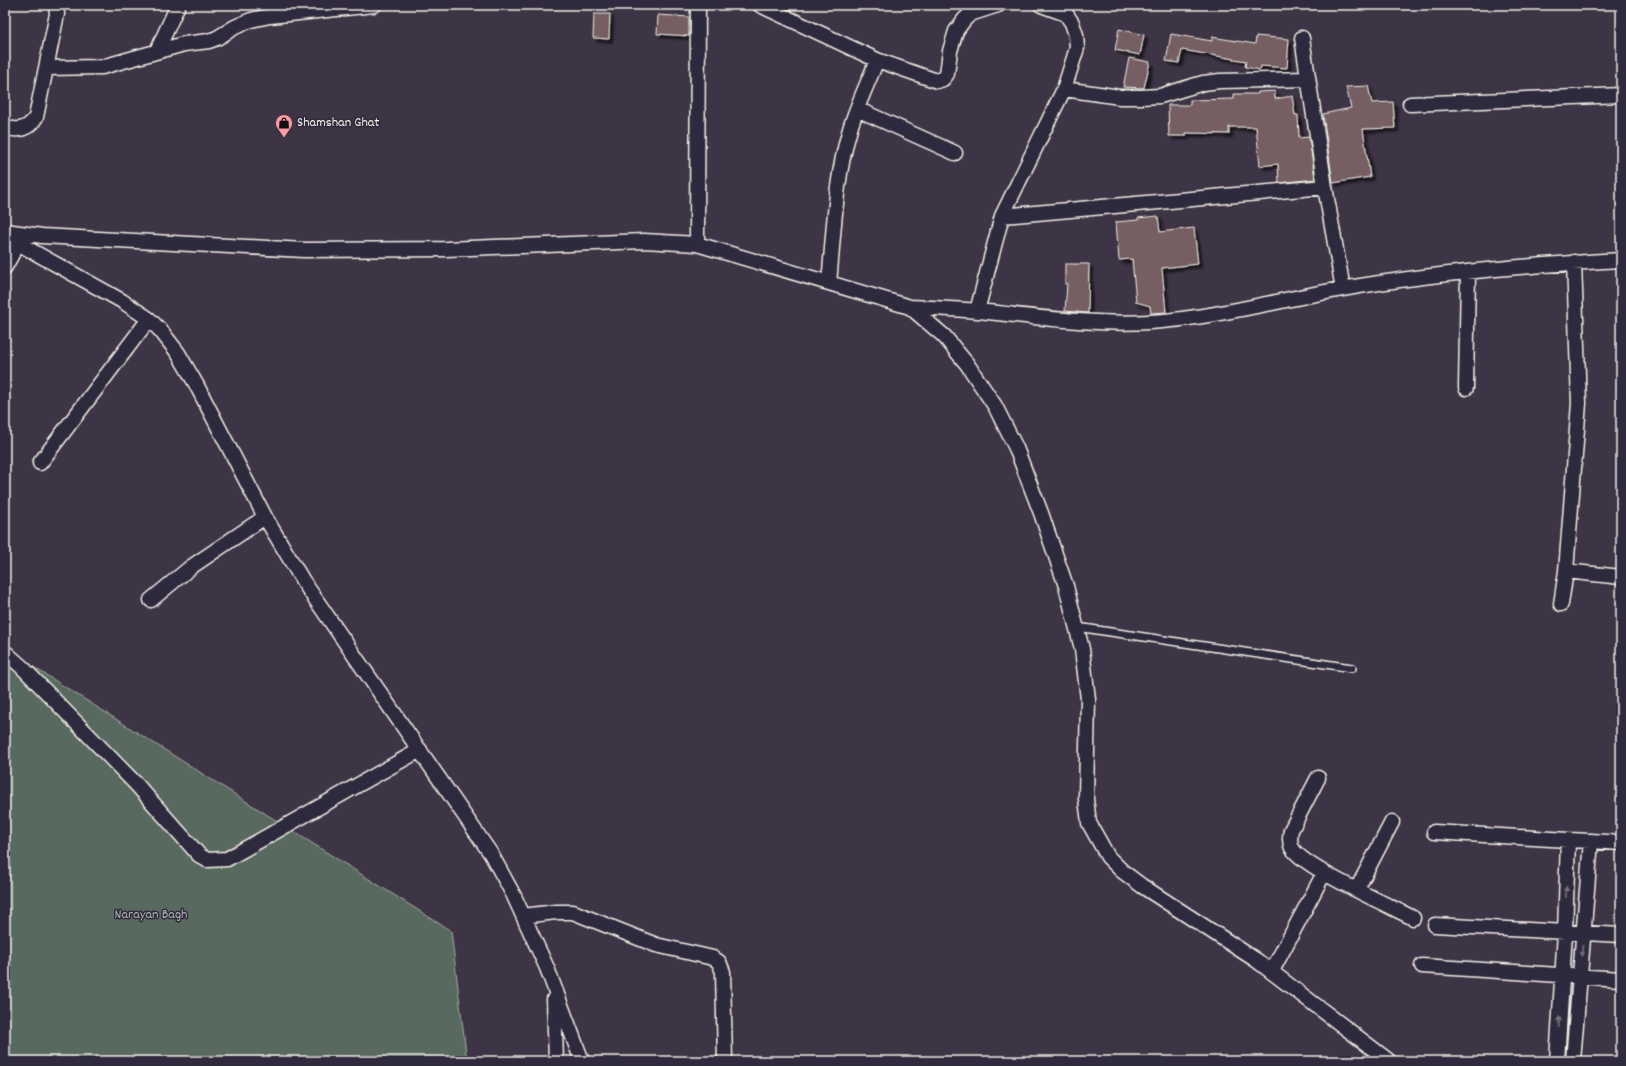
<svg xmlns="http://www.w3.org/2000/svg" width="1626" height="1066" viewBox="0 0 1626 1066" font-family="Dekko,sans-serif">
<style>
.green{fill:#586961;stroke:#a6ada4}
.building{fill:#755e64;stroke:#f4f1e8;filter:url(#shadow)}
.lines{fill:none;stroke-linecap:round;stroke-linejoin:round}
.service-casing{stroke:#f4f1e8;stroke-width:10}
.minor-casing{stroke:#f4f1e8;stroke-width:17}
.service{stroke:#2f2a3d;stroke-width:7}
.minor{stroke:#2f2a3d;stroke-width:14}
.oneway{fill:#747079}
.labels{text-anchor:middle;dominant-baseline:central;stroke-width:3;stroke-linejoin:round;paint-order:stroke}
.poi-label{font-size:14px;fill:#f4f1e8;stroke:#2f2a3d;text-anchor:start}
.park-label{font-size:14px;fill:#aeb4ab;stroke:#2f2a3d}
</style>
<defs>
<filter id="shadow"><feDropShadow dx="3.5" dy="3.5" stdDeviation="1" flood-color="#0009"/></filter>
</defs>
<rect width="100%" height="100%" fill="#3d3445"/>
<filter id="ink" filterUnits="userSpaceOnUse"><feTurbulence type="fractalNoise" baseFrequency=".025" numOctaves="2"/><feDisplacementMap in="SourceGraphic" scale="8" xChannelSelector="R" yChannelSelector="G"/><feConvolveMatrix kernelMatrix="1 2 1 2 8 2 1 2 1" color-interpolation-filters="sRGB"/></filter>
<g filter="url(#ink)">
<path class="green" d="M5 649 451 931 467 1061H5Z"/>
<path class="building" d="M594 14H610L609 39 593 38Z
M658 15 689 17V36L657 34Z
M1119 29 1144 35 1140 55 1115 50Z
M1171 34 1212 41V37L1255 44 1256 36 1289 39 1287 68 1261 66 1260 70 1245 67 1246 61 1182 50 1179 63 1166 61Z
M1129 58 1150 62 1144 88 1123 87Z
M1368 86 1372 103 1393 102 1395 128 1363 129 1370 177 1333 183 1323 114 1351 108 1346 87Z
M1275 91V99L1292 96 1295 115H1298L1299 138 1309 137 1315 179 1279 183 1278 164 1260 166 1256 127H1229V134L1186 133V136H1169L1168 105H1190V100L1234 99V94H1258V92Z
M1158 216 1160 232 1194 228 1198 264 1162 268 1166 312 1151 313 1150 306 1136 302 1132 259 1119 260 1116 222 1138 220V218Z
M1065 264H1089L1088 313 1065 311 1067 284H1065Z"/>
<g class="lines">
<g class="service-casing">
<path id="service" d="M1077 627 1352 668"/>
</g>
<g class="minor-casing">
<path id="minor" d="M760 5 877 60 937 81 943 79 947 74 950 51 956 31 964 20 970 14 998 5
M1041 5 1066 14
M1302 38 1325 187 1343 289
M157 51 178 5
M46 68 102 67 184 44 209 41 217 38 235 27 251 20 270 16 374 5
M1064 89 1120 97H1141L1160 96 1203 83 1220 81 1308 79
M1410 104 1621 95
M857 109 955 153
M5 127C18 132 29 129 36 117L57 14 56 5
M1002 216 1325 187
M5 231 42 236 304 250 446 249 644 241 697 244 910 307 944 336 967 364 995 406 1016 448 1041 513 1066 586 1082 649 1088 699 1086 799 1089 823 1108 857 1122 871 1142 886 1256 960 1389 1061
M5 236 122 301 149 319 161 331 178 353 196 384 265 517 303 581 491 854 513 894 547 968 582 1061
M697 244 698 5
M5 267 18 243
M829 283C834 231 835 179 850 129 857 105 868 83 877 60
M910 307C933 308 956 309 978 311 1036 317 1092 325 1150 322 1215 318 1278 300 1342 289 1434 273 1528 265 1621 260
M977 311 1002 216 1064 89 1077 48 1076 35 1072 23 1066 14 1064 5
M1466 388 1468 272
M40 463 149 319
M1566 571 1621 577
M151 600 191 567 265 517
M1561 604 1566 571 1579 403 1574 262
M5 652 22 667 136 784 199 855 207 860 227 859 420 750
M1318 778 1291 830C1290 836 1289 842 1292 848 1304 868 1388 905 1413 918
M1434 832 1568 840
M1591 841 1621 843
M1357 889 1392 822
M523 916 556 912H573L656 945 713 958 719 962 723 972 725 1061
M1435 925 1621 935
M1422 966 1621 979
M1272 971 1324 873
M554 999 556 1061
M1557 1061 1565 932 1568 840 1591 841 1573 1061"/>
</g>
<use href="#service" class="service"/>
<use href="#minor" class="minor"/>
</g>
<defs><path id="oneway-solid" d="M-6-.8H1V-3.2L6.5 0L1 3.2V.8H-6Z"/></defs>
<g class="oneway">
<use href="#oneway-solid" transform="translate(1566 892) rotate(-88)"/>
<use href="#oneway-solid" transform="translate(1582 951) rotate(95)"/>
<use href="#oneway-solid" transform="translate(1559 1022) rotate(-87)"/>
</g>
</g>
<defs>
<g id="shop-pin" transform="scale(0.9)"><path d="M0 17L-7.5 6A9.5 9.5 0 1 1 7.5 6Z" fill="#ff9aa2" stroke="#2f2a3d"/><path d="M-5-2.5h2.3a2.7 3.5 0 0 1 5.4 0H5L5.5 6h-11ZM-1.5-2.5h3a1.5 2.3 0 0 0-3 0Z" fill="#111"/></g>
</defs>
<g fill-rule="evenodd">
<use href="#shop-pin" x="284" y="123"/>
</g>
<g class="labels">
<g class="poi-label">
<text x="297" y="123">Shamshan Ghat</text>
</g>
<g class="park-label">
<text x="151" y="915">Narayan Bagh</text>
</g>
</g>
<rect width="1626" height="1066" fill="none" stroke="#2f2a3d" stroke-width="20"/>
<rect x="10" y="10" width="1606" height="1046" fill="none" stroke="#f4f1e8" stroke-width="1.5" filter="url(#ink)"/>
</svg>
